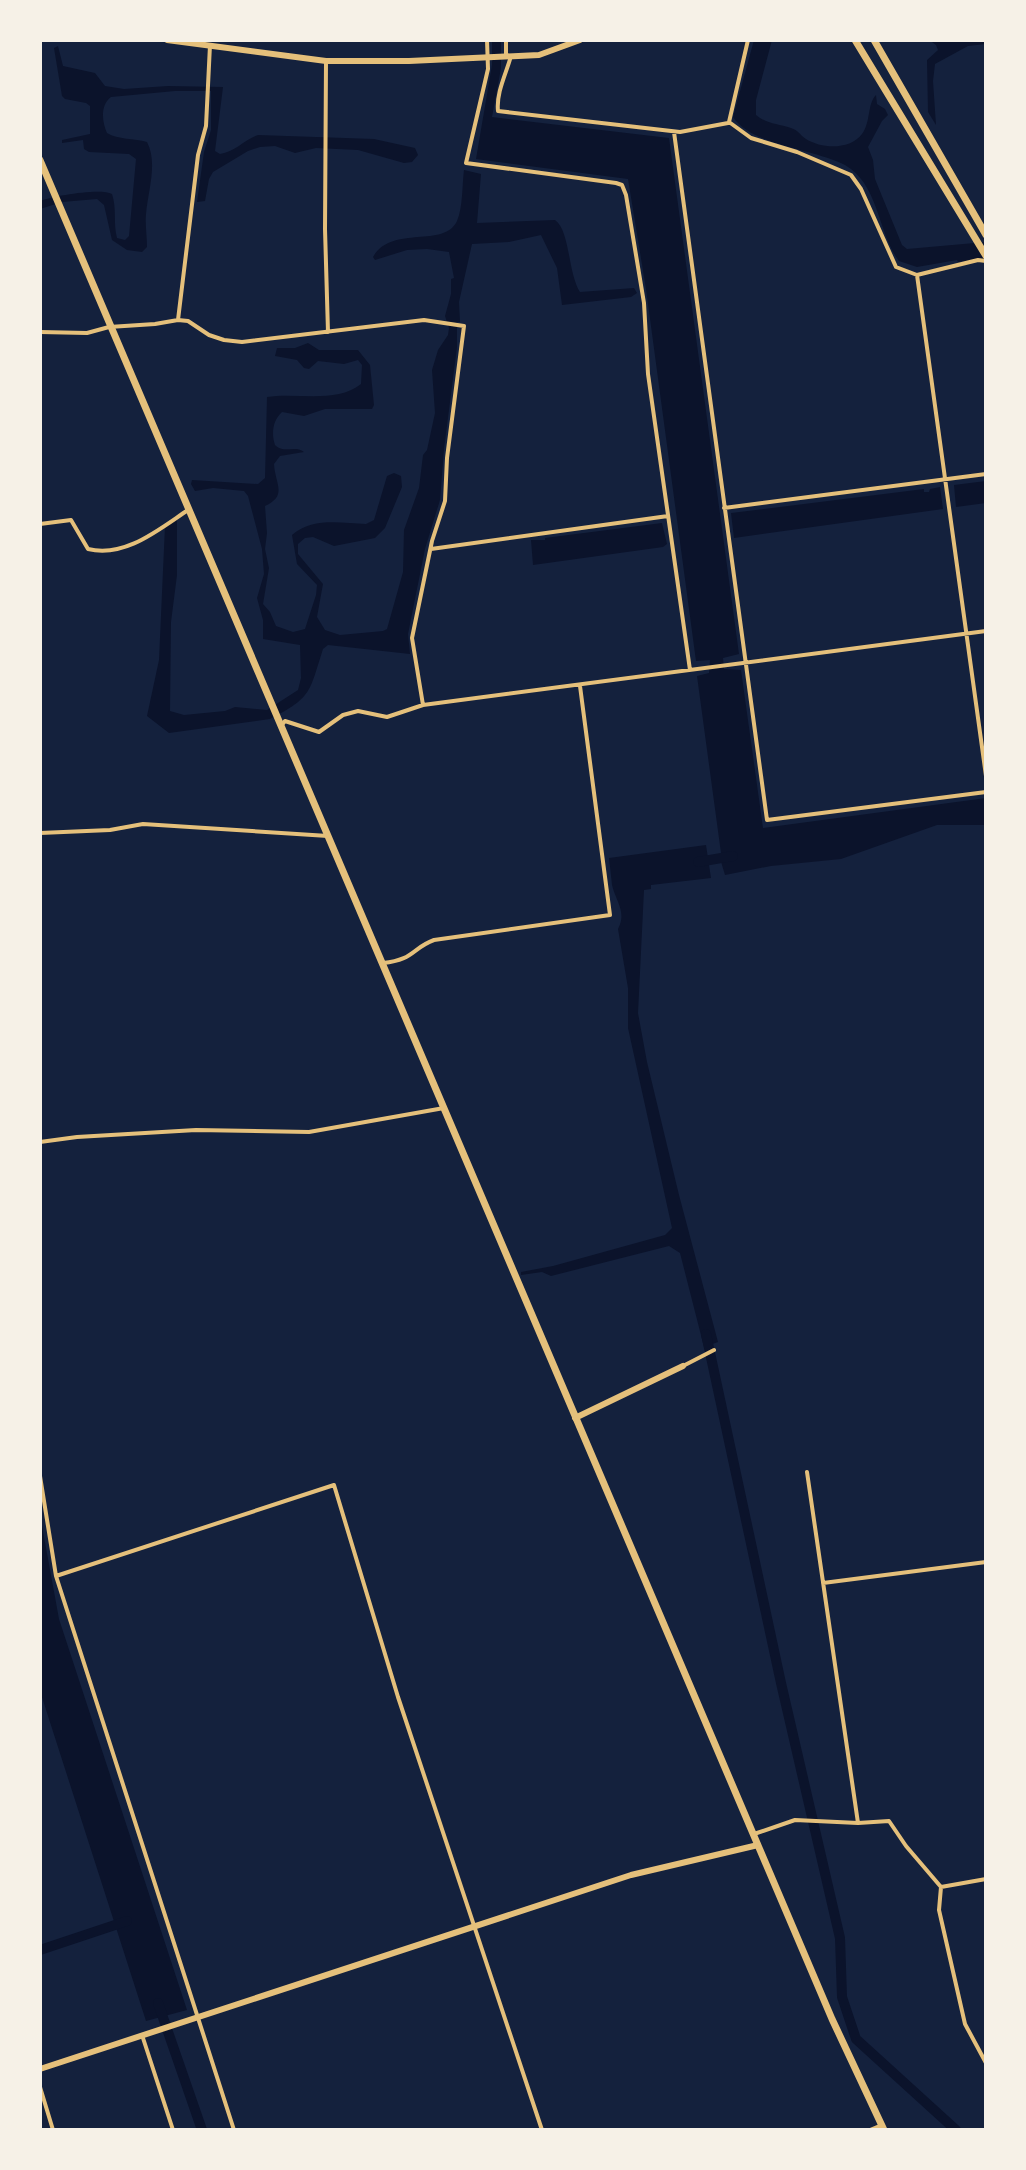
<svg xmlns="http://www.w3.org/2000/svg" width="1026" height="2170" viewBox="0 0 1026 2170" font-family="Karla,sans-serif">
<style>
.water{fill:#0b132b}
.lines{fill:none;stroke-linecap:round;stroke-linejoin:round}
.canal{stroke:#0b132b;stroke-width:10}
.minor{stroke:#e5c07b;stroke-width:4}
.tertiary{stroke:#e5c07b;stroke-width:6}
.secondary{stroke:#e5c07b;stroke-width:6}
.trunk{stroke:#e5c07b;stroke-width:7}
</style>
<rect width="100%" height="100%" fill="#14213d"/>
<path class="water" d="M492 40H501V68L492 117 669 138 739 654 723 658 724 669 741 670 763 828 986 798V825H937L841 859 771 866 725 875 719 855 721 853 697 676 709 673 710 660 696 661 646 289 628 179 476 159 492 65Z
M754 40H772L756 100V115C767 124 778 124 791 128 798 130 800 135 806 139 822 149 850 150 862 134 871 122 867 104 876 95L877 104 885 109 888 115 882 121 868 147 873 160 875 179 902 245 907 249 986 242V259L958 262 957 260 917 267 899 261C878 234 879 184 845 165 815 149 752 146 733 117Z
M929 40H986V44L968 46 935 64 933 81 936 125 928 112 927 60 938 50 936 45Z
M58 46 63 66 95 73 105 86 124 89 168 86 223 87 215 151 220 154C235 152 244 140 258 135L374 139 415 148 418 155 412 162 404 163 358 150 316 148 295 153 275 146 260 147 248 151 213 172 209 179 205 201 197 202 204 152 211 130V91H175L111 97C100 105 102 122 107 133 118 140 134 138 147 142 158 163 148 191 146 214 145 225 147 236 147 247L142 252 127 250 112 240 104 205 97 199 62 202 40 209V201C54 196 100 188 112 194 117 209 113 222 117 238L125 240 129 236 136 159 129 154 89 152 84 149 83 140 62 143V140L90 134V106L86 103 65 99 62 96 54 48Z
M464 170 481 174 477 223 555 220C570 230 568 274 580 292L634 288 637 293 631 297 562 305 557 268 541 235 509 242 472 244 459 302 460 322H457V347L444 449 440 500 425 549 408 634 410 654 328 645 323 649C309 692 313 697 270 719L169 733 147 716 159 660 165 526 177 520V575L171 622 170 711 184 715 225 711 235 707 267 710 298 690 301 678 300 645 263 639V620L257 598 264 574 262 549 248 496 244 491 213 488 195 491 191 484 192 480 258 484 265 478 267 397C296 392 336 404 361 384L362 365 358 360 344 364 318 361 309 369 304 368 297 360 275 356 277 348H295L308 343 319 350H358L370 365 374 405 372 409H325L304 416 282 412C273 420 271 433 275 445 284 454 295 445 304 452L280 456 274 464C275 484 288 495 265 506L267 533 265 549 269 568 263 604 270 612 276 626 293 632 305 629 316 595 317 585 297 564 292 535C312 517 341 523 366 524L374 520 387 476 394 473 401 476 402 487 385 528 375 538 334 546 313 537 305 538 298 544V554L323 584 317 617 325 630 340 635 383 631 387 629 403 572 404 530 419 488 423 455 427 450 435 413 432 370 438 350 448 335 449 328 445 316 451 294V279L454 278 449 252 427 249 407 250 375 260 373 257C392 224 444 249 457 221 463 207 462 186 464 170Z
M986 481V503L956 507 954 485Z
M940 487 943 509 734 538 731 513 924 489V492H929L930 489Z
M662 523 667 544 663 547 533 565 531 540H545V538Z
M706 845 711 878 651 885V889L644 890 638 1013 647 1062 679 1195 718 1342 704 1347 680 1253 669 1246 551 1276 542 1272 521 1275V1272L553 1266 665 1235 672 1228 628 1028V988L618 929C627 912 616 902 612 885 611 876 610 866 609 858Z
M40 1515 59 1619 187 2010 146 2021 40 1691Z"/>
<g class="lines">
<path class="canal" d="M698 862 733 856
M706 1334 781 1683 840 1938 842 1997 856 2039 956 2130
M40 1950 127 1921
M158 2003 202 2130"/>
<path class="minor" d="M487 40 488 69 466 163 616 183 622 185 626 195 644 303 648 374 690 670
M748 40 729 122 751 138 797 152 851 175 861 189 896 267 917 275 978 260 986 261
M511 56C506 74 496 93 498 111L680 132 728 123
M506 57V40
M326 61 325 229 328 332
M674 132 767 820 986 792
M917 275 986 776
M178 320 198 155 206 126 210 45
M40 332 87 333 109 327 155 324 178 320 188 321 209 335 224 340 242 342 424 320 464 326 447 458 445 501 432 541 412 638 423 705
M724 508 986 474
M40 524 71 520 88 549C125 558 158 530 188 510
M431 549 668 516
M281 726 285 721 319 732 343 715 358 711 387 717 423 705 986 631
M40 833 110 830 143 824 328 836
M383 963C414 960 412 948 434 940L610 915 580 686
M40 1142 77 1137 196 1130 309 1132 444 1108
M683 1366 714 1350
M40 1476 56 1576 234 2130
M56 1576 334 1485 398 1697 542 2130
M823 1583 986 1562
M858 1823 889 1821 906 1846 941 1887 939 1910 965 2024 986 2063
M754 1834 795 1820 858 1823 807 1472
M941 1887 986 1879
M142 2035 173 2130
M40 2087 53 2130
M870 2130 882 2125"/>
<path class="tertiary" d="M575 1418 683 1366
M40 2069 631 1875 758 1845"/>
<path class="secondary" d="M167 40 326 61H409L539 55 580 40"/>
<path class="trunk" d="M855 40 986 256
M874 40 986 235
M40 160 832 2019 884 2130"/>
</g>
<rect width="1026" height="2170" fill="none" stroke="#f6f1e7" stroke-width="84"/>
</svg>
